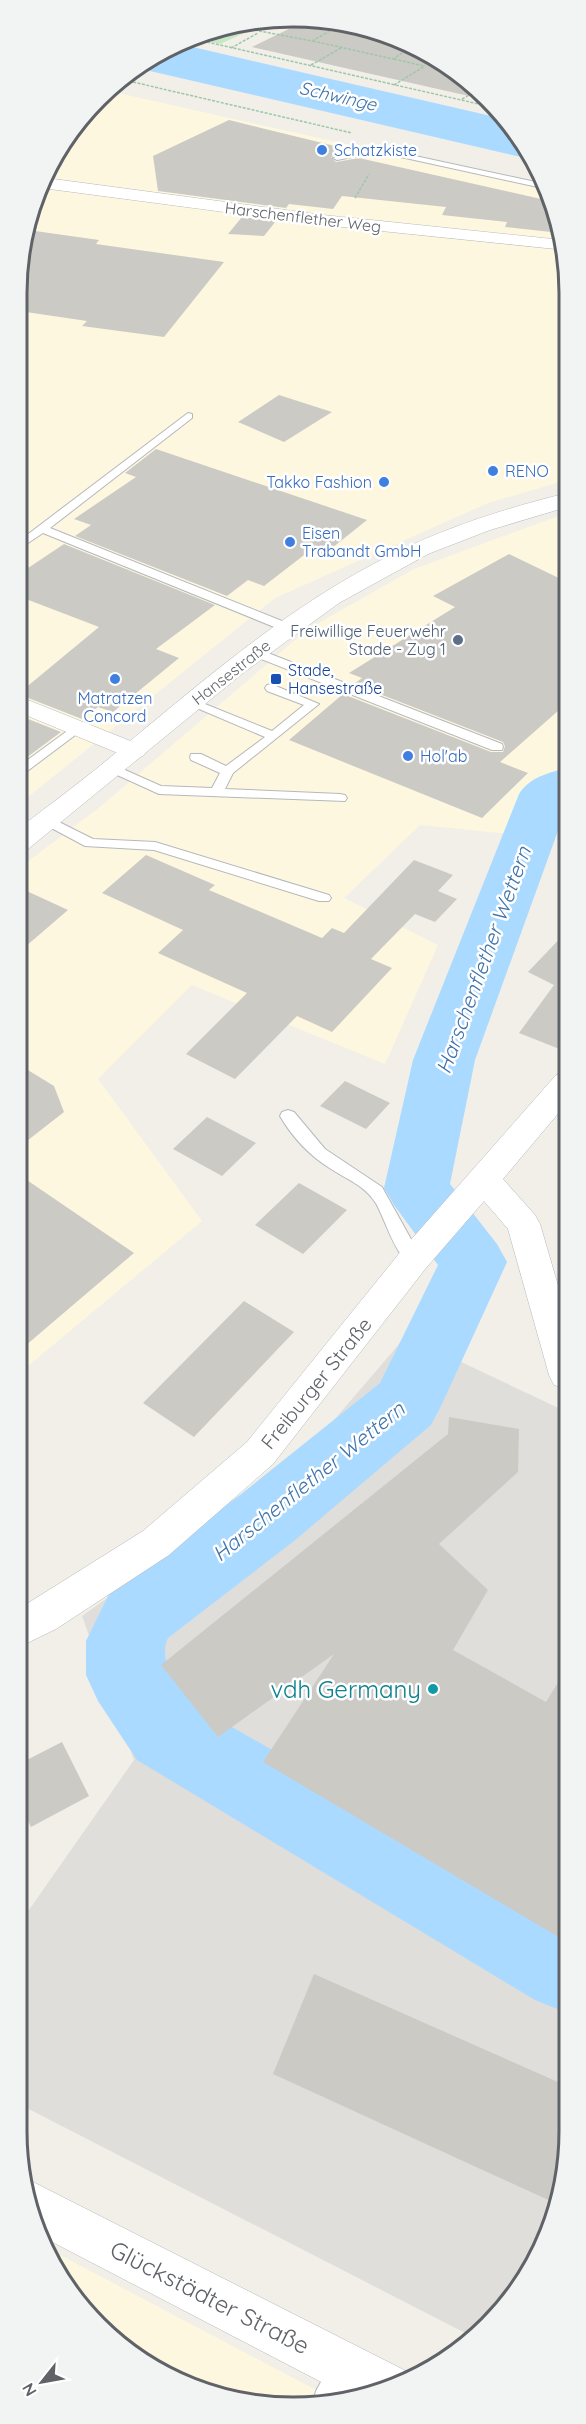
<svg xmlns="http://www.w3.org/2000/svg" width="586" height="2424" viewBox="0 0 586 2424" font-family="Quicksand,sans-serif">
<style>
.commercial{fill:#fef7e0}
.industrial{fill:#e0deda}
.green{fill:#c5e8c5}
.water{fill:#aadaff}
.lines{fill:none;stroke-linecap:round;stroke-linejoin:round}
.river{fill:#aadaff;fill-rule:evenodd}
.building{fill:#cccac5}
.lane-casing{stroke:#b5b8bc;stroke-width:2}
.street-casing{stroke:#b5b8bc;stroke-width:1}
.secondary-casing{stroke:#b6babf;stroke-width:1}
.path{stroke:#9cc7a9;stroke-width:1.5;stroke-dasharray:3 1.5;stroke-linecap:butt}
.lane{fill:#fff;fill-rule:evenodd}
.street{fill:#fff;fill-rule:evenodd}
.secondary{fill:#fff;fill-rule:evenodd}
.shop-dot{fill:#3f7fe0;stroke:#fff;stroke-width:2}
.service-dot{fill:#5c6f8a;stroke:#fff;stroke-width:2}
.transit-dot{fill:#1a4fb4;stroke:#fff;stroke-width:2}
.culture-dot{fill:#0f9aa8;stroke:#fff;stroke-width:2}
.labels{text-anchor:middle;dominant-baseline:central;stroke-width:5;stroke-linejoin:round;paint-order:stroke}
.far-shop-label{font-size:16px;fill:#366cbe;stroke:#fff;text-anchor:start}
.far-street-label{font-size:16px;fill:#5f6368;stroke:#fff}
.far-service-label{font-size:16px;fill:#4e5e75;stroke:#fff;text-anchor:end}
.far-transit-label{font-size:16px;fill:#164399;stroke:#fff;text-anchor:start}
.far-water-label{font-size:18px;font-style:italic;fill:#4174aa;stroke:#fff}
.street-label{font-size:20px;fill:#5f6368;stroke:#fff}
.water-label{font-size:21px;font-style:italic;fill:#4174aa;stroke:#fff}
.near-culture-label{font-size:24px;fill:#0d838f;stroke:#fff;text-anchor:end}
.near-street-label{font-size:24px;fill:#5f6368;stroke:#fff}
.rim{fill:none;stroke:#5f6368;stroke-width:3}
</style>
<rect width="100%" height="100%" fill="#f1efe8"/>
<path class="commercial" d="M109 91 547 189 567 257V480L488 503 275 598 18 805 19 257 54 154Z
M567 513V788L511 834 420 825 344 898 438 945 385 1064 192 985 98 1079 202 1221 17 1375 18 869 100 807 308 629 414 569Z
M43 2246 333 2399 275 2407 171 2379 85 2314Z"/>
<path class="industrial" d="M406 1336 567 1412V2167L533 2269 473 2337 17 2103V1927L134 1760 82 1616 298 1462Z"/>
<path class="green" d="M219 27 244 33 220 44 197 38Z"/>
<path class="water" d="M184 45 504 119 534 160 137 68Z"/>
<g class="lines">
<path class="river" d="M567 768V806L475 1060 450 1184 497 1244 507 1262 442 1404 431 1425 294 1541 168 1638C156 1663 182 1687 195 1706L567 1918V2013L535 2000 137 1760 98 1701 86 1675V1641L112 1588 240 1495 380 1383 438 1265 394 1205 384 1188 413 1060 519 794C530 777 548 773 567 768Z"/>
</g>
<path class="building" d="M329 19 416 45 491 101 252 47 305 21Z
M229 120 343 148 335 153 341 154 331 157 336 162 359 158 550 201 560 233 505 227 507 222 442 215 446 207 342 196 333 209 289 204 286 208 158 191 153 156Z
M242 217 276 221 264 236 228 234Z
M28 230 99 240 96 244 224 262 164 337 82 326 87 321 19 311V257Z
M279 395 332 412 284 442 238 422Z
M156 449 367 520 322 556 308 552 264 586 248 580 227 596 75 536 91 525 74 519 136 477 125 473Z
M64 544 215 605 156 649 179 658 113 712 98 707 82 719 18 694 99 627 18 596 19 574Z
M509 554 567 582V703L500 762 528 773 482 818 289 740 343 694 491 752H503L505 746 503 742 354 684 362 678 349 673 455 607 433 596Z
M18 715 61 732 18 764Z
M146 855 215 885 209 890 322 938 332 928 344 933 414 860 453 875 438 891 457 899 435 922 415 914 371 959 392 968 332 1032 297 1016 235 1079 186 1054 247 993 158 953 183 930 102 893Z
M18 887 68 910 18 953Z
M567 931V1052L519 1033 554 985 528 972Z
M18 1064 54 1086 64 1112 18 1148Z
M345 1081 390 1103 366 1129 320 1106Z
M207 1117 256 1143 222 1176 173 1149Z
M18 1174 134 1253 18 1352Z
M299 1183 347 1210 303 1254 255 1225Z
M244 1301 294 1332 194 1437 143 1403Z
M449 1417 519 1429 518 1472 439 1544 488 1590 453 1650 546 1702 567 1668V1942L263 1762 334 1654 218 1737 161 1665 448 1434Z
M62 1742 89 1796 31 1827 17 1799V1765Z
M314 1974 567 2086V2167L555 2203 273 2074Z"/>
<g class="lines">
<g class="lane-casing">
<path id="lane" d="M378 148 545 184 547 189 378 152 337 160 333 158Z
M188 413 192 414V418L50 528 292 625V631H284L43 533 19 549V541Z
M255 648 502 744 503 747 502 750H492L251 655 249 652Z
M271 684 319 704 233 773 225 789 340 794 345 795 347 798 345 801 159 794 104 769 106 766H116L161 786 212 788 220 773 191 760 190 757 191 754H201L226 766 265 737 185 703 187 700H195L272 731 304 705 267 691 265 688 267 685Z
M78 723 84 727 82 730 18 778V767Z
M47 816 93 839 155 842 329 895 331 898 329 901H319L154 850 85 846 42 823 40 820 42 817Z
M288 1110 294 1112 325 1149 382 1187 422 1259 420 1264C398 1271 385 1216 375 1202 364 1185 346 1179 331 1169 310 1156 292 1137 280 1116L282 1112Z
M342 2356 351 2360 355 2369 340 2398 313 2402 316 2391 333 2360Z"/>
</g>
<g class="street-casing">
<path id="street" d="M46 178 323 215 562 240 565 250 323 225 42 188Z
M18 696 143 746 147 751 143 756 134 759 125 756 18 712Z
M567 1072V1103L503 1179 535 1215 540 1224 567 1316V1389L554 1385 549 1375 508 1229 484 1201 426 1268 273 1464 169 1555 56 1629 17 1648V1610L143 1531 247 1442 402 1250 556 1075Z"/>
</g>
<g class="secondary-casing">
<path id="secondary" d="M567 493V507L490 530 428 554 339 603 243 673 28 849 18 851V829C52 803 86 778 118 751 205 679 290 605 391 555 446 527 507 508 567 493Z
M31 2181 406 2371 409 2378 382 2393 350 2397 37 2234 27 2183Z"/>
</g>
<path class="path" d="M228 25 312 41 344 23
M194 39 496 108
M313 41 393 59 414 45
M231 48 258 33
M394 59 424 66
M311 65 341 48
M120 79 352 133
M394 85 425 66
M462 99 478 90
M355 198 369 174"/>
<use href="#lane" class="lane"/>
<use href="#street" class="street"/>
<use href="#secondary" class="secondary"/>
</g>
<g class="shop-dot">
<circle cx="322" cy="150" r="6"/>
<circle cx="493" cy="471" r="6"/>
<circle cx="384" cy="482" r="6"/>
<circle cx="290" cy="542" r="6"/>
<circle cx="115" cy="679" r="6"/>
<circle cx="408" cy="756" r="6"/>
</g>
<circle class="service-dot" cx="458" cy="640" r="6"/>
<rect class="transit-dot" x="270" y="673" width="12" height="12" rx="3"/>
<circle class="culture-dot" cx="433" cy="1689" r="6"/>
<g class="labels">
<g class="far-shop-label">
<text x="334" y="150">Schatzkiste</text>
<text x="505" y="471">RENO</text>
<text x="372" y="482" text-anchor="end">Takko Fashion</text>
<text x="302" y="533">Eisen<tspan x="302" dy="18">Trabandt GmbH</tspan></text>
<text x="115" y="698" text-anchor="middle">Matratzen<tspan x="115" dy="18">Concord</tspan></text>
<text x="420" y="756">Hol'ab</text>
</g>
<g class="far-street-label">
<text transform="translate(303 217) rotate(7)">Harschenflether Weg</text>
<text transform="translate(231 672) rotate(-38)">Hansestraße</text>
</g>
<g class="far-service-label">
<text x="446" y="631">Freiwillige Feuerwehr<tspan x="446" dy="18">Stade - Zug 1</tspan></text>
</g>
<g class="far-transit-label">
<text x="288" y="670">Stade,<tspan x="288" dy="18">Hansestraße</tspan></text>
</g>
<g class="far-water-label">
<text transform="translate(338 96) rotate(13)">Schwinge</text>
</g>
<g class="street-label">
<text transform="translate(316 1383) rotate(-51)">Freiburger Straße</text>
</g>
<g class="water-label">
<text transform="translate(483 960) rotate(-70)">Harschenflether Wettern</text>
<text transform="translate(308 1481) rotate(-39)">Harschenflether Wettern</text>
</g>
<g class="near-culture-label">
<text x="421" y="1689">vdh Germany</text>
</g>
<g class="near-street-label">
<text transform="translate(210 2297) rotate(27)">Glückstädter Straße</text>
</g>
</g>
<path d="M0 0H586V2424H0ZM293 27H293A266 266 0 0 1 559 293V2131A266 266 0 0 1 293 2397H293A266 266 0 0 1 27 2131V293A266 266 0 0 1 293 27Z" fill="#f2f3f3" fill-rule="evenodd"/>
<path class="rim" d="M293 27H293A266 266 0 0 1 559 293V2131A266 266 0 0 1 293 2397H293A266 266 0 0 1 27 2131V293A266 266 0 0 1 293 27Z"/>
<g transform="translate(42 2382) rotate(239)" stroke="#ffffff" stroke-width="4.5" paint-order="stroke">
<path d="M0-4.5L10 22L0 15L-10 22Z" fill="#5f6368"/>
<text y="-9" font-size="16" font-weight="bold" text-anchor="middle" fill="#5f6368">N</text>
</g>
</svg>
